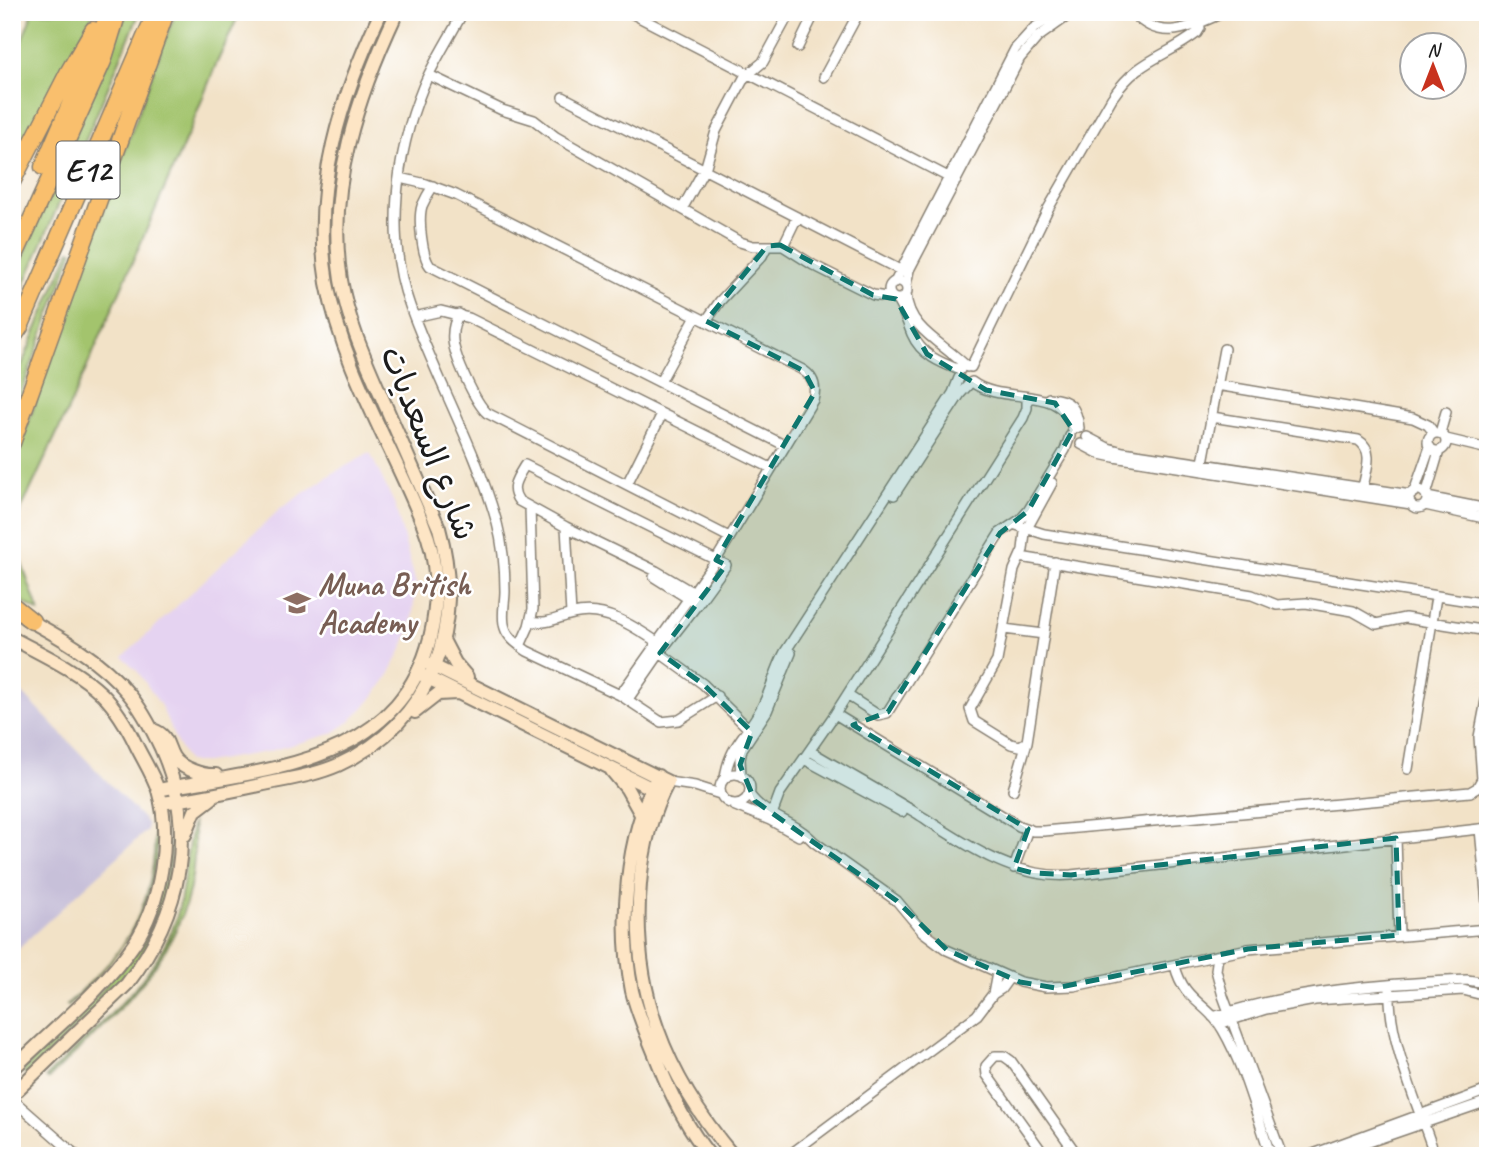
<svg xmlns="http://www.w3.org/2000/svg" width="1500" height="1168" viewBox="0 0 1500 1168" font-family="Caveat,'Playpen Sans Arabic',sans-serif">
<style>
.built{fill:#e5d3f1}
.industrial{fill:#c7c0d9}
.green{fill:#a3c46d;stroke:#607044;stroke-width:2}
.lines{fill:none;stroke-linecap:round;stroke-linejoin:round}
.street-casing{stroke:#877f72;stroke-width:12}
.secondary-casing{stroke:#877f72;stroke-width:16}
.highway-casing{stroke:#877f72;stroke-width:19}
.street{stroke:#fff;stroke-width:9}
.secondary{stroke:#fde5c5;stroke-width:12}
.highway{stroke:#f9bf6d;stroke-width:16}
.marked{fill:#0f766e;fill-opacity:0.2;stroke:#0f766e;stroke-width:5;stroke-dasharray:14 9;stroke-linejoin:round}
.labels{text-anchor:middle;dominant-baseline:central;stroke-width:5;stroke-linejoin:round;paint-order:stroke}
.shield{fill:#fff;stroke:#606060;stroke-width:2}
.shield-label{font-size:32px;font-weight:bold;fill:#1c1c1c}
.street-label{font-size:33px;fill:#1c1c1c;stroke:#fff}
.education-label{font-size:33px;font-weight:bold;fill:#785e54;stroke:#fff;text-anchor:start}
</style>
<rect width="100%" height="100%" fill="#fff"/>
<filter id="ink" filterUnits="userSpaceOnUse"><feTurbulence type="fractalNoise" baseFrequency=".0143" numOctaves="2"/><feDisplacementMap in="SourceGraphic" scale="14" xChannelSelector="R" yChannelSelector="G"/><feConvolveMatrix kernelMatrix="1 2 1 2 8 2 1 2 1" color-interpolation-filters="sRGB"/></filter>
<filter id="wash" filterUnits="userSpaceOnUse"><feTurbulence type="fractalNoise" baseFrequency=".00686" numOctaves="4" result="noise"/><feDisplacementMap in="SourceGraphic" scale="28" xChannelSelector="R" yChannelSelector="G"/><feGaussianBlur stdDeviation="1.57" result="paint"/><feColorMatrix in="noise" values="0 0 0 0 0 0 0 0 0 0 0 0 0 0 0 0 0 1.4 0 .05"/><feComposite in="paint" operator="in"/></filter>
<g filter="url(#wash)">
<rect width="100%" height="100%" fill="#f2e2c7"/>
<path class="built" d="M370 453 395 505 416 584 412 621 404 645 388 677 369 702 349 722 331 734 266 752 206 762H188L176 741 161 706 138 672 123 657 280 509 333 473Z"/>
<path class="industrial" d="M12 682 147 823V830L12 954Z"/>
<path class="green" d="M33 12H94L12 173V65Z
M127 12H140L12 314V283Z
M176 12H240L215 67 189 132 73 399 12 529V471L58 336 162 47Z
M70 250 73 251 12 418V388Z
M12 536 39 612 12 595Z
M149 785C157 795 157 817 158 831 158 910 122 955 68 1006L67 1005C86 986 107 968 122 946 155 897 161 842 149 785Z
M170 806 172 847 169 876 161 918 148 946 126 977 105 999 26 1075 23 1071 106 986 166 877 170 849Z
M193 822C206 941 124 1005 48 1079L46 1077C90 1033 163 975 178 912 185 882 186 852 193 822Z"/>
</g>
<g filter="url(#ink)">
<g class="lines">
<g class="street-casing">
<path id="street" d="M463 12C450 37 434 61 423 87 396 153 385 238 410 306 436 379 476 448 497 523 503 545 505 568 505 591 505 603 501 617 505 628 508 638 519 645 527 651L620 695 661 722 679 720 717 696
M629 12 956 181
M1132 12C1162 45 1191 26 1225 12
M798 47 815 12
M429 75 502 110 534 120 556 137 740 242 753 246H783L813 265 873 295 893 298
M824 77 859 12
M563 97 902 271
M400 178 426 184 456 195 801 369C813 376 817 386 813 400L716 560 620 695
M433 186C429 192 425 199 422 206 418 219 422 256 430 266L784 445
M682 209 706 166 716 131 744 78 763 62 790 12
M783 246 797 217
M889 290a9 9 0 1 1 18 0a9 9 0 1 1-18 0Z
M895 282 1015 49 1034 28 1059 12
M906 285 909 270 1020 58 1038 37 1073 12
M906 294C908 330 945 344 967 367
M896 299C904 310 907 322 912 334 921 355 941 363 960 370
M459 314C454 322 452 331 453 341 455 358 475 402 487 413L729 537
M414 317 441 311 469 318 771 468
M706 321 720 301 762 256 767 246
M971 367 1048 209 1112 98C1139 58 1163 59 1197 33L1200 28 1198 12
M660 382 696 316
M972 382C1003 406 1063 382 1073 430
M1217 385 1413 418 1428 425 1434 433
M1049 398C1070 399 1077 408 1079 428
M1212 417 1358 440C1375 450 1366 471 1363 487
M1428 442a9 9 0 1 1 18 0a9 9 0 1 1-18 0Z
M1440 433 1446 412
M1087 437 1108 448 1123 452 1411 495
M1446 439 1488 449
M1081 444 1100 454 1114 457 1411 504
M1202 468 1224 349
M627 484 662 414
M1409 499a9 9 0 1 1 18 0a9 9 0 1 1-18 0Z
M1414 492 1430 447
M894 495 960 394 970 383
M1426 495 1439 451
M1427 497 1487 509
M1425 505 1484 518
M1013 524 1044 534 1488 604
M566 527 571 614
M1020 557 1252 595 1277 605 1306 603 1353 611 1376 624 1405 618 1488 631
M654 577 692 601
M531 621C548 625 558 617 573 614 605 606 635 627 660 644
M1004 629 1044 634
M520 646 529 626 533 609 530 507
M660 653 703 684 751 731
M847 695 878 715 887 713 1000 533 1021 519 1028 511 1065 450 1070 436
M628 699 664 647 697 605 726 565 525 465C517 478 509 488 519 501L566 527 656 571 702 598
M835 714 1019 826 1033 831H1044L1470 792 1477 788 1482 779 1479 737 1488 690
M1027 742 1020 746 1011 744 974 721 970 709 997 661 1014 570 1023 550 1025 532 1052 483
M810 751C845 772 882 792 918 814 963 843 1015 880 1071 875L1488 828
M804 759 902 812
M1408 769 1436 597
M720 789a15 15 0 1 1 30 0a15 15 0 1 1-30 0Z
M741 775 740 759 742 749 767 711 791 653
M725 778C729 746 747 735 761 709 771 691 775 670 785 652L953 393 959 378
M668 782 695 786 720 794
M1013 790 1027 742 1055 562
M749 794C764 817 796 821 814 842L897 901 923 932 947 950 1020 982 1046 987 1074 986 1248 949 1488 929
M733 805 770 820 799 836
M770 820 780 793 835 714 1023 418 1027 408V397
M1480 829 1488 914
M1396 838 1399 935
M1014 868 1028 829
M1218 956 1216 970 1223 996 1282 1156
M1175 966C1184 1002 1208 1003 1223 1030 1245 1068 1256 1114 1271 1156
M1390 991C1388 1041 1419 1107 1435 1156
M993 994 1001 989 1009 978
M1213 1017C1294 990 1382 984 1467 980L1480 982 1488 987
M1219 1024 1266 1009 1315 1000 1463 990 1479 994 1488 1000
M12 1099 77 1156
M671 1156 673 1155
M788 1156 977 1015 993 994 997 973
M1045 1156 987 1075 986 1066 995 1056H1004L1011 1061 1078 1156
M1308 1156 1488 1090
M1328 1156 1488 1101
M1474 1156 1488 1151"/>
</g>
<g class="secondary-casing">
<path id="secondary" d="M12 638C43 655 77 670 102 694 117 709 128 728 137 747 144 761 153 775 158 790 172 837 161 904 134 944 101 992 53 1029 12 1070
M443 640 455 663 467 677
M427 663 668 782C651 813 643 848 640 884 631 990 665 1075 733 1156
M424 676 659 792
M415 712 438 694 457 693
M153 730C168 735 166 745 173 757 180 768 203 776 216 775
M612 771 627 789 642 816
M658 776C625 837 619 925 632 991 638 1016 649 1039 658 1062 671 1096 687 1128 710 1156
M158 790C263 769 398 766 430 638 439 601 438 560 423 524 391 444 343 369 327 283 311 190 341 96 381 12
M161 803C194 799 227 792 260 785 286 779 313 776 338 765 433 722 466 624 439 528 420 485 402 443 383 400 366 361 348 322 341 280 326 187 358 95 397 12
M185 835 195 811 212 798
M12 1095 127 984C182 913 198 831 161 748 152 729 142 709 128 693 101 660 62 638 25 618"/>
</g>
<g class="highway-casing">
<path id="highway" d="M43 167 110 12
M12 182 69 71 93 30
M12 262 103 61 118 12
M12 339 20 327 156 12
M12 443 166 12
M12 605 32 621"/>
</g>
<use href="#street" class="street"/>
<use href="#secondary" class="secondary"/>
<use href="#highway" class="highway"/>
</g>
</g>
<path class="marked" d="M780 245 873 295 896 299 927 354 986 390 1055 403 1073 430 1028 511 1000 533 888 712 853 725 1028 829 1014 868 1033 873 1071 875 1396 838 1399 935 1248 949 1056 988 1020 982 947 950 897 901 755 801 740 765 752 732 703 684 660 653 726 565 716 560 815 392 804 371 706 321 767 246Z"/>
<defs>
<g id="school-bare" transform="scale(2.1)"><path d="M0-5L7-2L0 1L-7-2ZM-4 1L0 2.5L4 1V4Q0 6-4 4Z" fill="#8d6e63" stroke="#fff" stroke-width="2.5" paint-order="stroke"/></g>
</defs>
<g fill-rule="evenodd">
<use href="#school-bare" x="297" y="603"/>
</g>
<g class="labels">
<rect class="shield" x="56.5" y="141.5" width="63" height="57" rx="5"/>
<g class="shield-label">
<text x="88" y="170">E12</text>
</g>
<g class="street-label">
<text transform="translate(429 443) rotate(68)">شارع السعديات</text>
</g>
<g class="education-label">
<text x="318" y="584">Muna British<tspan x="318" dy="38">Academy</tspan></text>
</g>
</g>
<rect width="1500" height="1168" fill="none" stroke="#fff" stroke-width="42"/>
<g transform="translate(1433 66)"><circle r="33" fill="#ffffff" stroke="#a4a4a4" stroke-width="2"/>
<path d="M0-5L12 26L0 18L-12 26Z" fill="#c8321e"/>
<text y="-10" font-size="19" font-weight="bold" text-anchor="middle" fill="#1c1c1c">N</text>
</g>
</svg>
